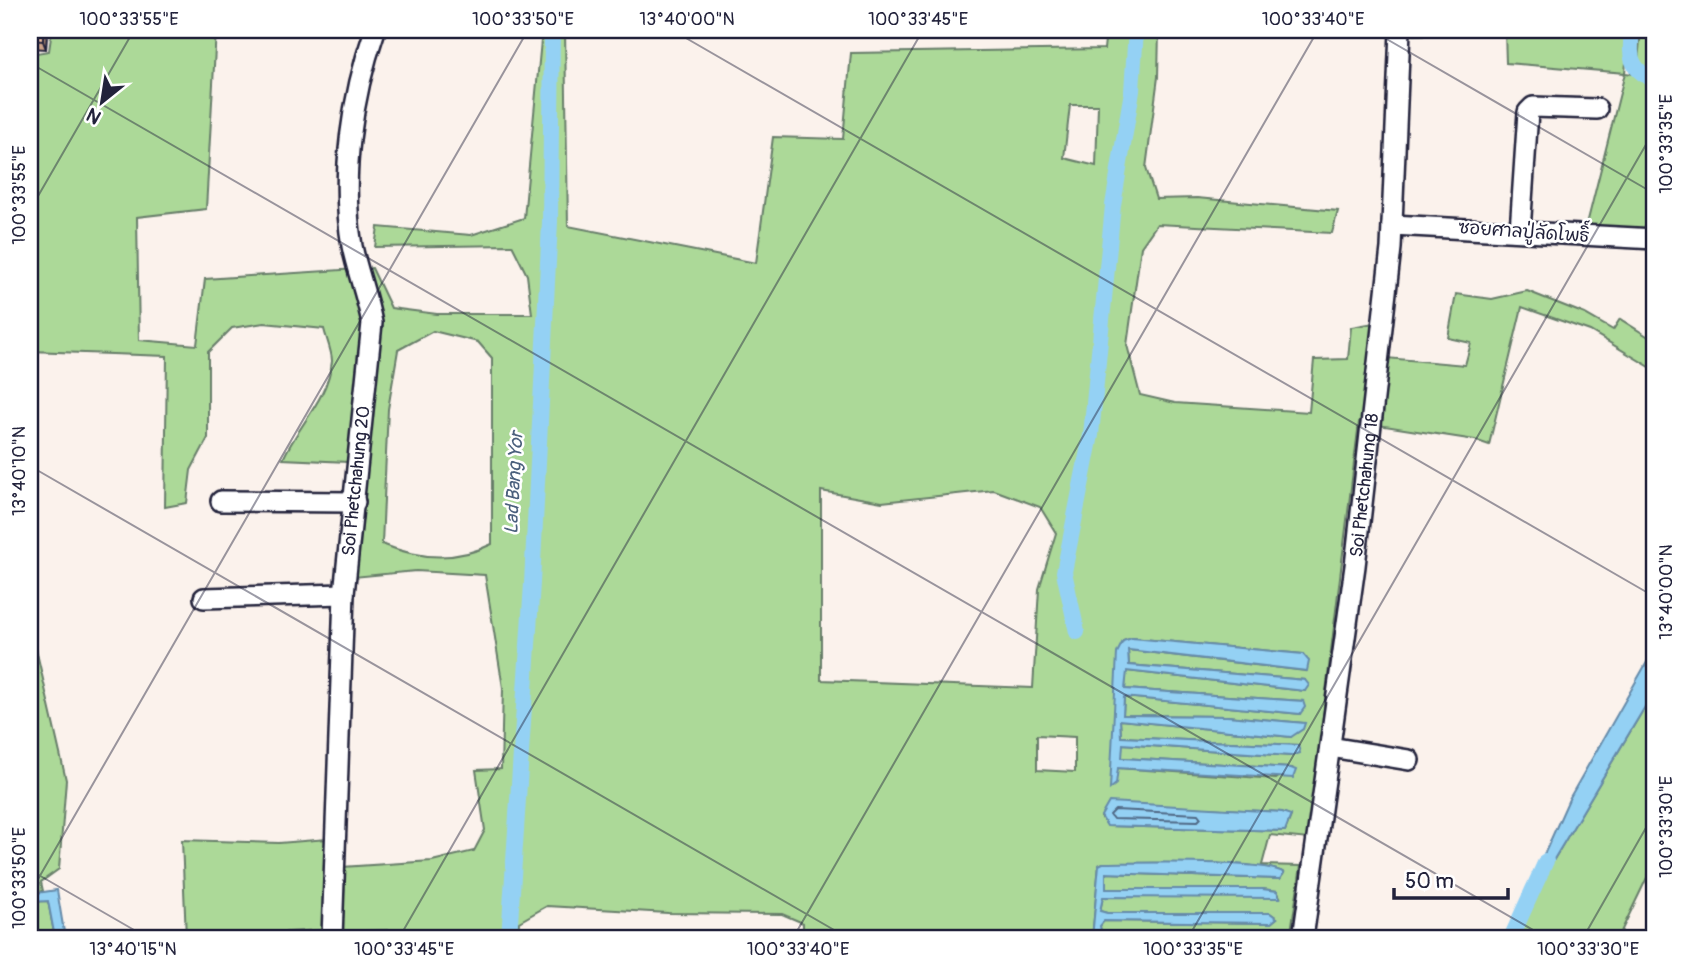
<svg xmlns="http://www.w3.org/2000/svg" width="1685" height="968" viewBox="0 0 1685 968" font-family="Pangolin,'Playpen Sans Thai',sans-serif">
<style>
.green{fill:#acd998;stroke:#677e6a;stroke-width:2;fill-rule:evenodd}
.water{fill:#94d1f4;stroke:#668baa;stroke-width:2}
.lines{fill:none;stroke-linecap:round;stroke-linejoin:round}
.shore{stroke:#506885;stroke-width:2}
.canal{stroke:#94d1f4;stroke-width:16}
.minor-casing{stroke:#22223b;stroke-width:24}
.minor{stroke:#fff;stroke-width:19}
.wall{fill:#cca288;stroke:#22223b;stroke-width:2}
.shaded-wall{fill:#a6846f;stroke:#22223b;stroke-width:2}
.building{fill:#edbc9e;stroke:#22223b;stroke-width:2}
.ticks{fill:none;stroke:#22223b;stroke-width:2;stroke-opacity:0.45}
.labels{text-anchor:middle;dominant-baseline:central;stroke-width:5;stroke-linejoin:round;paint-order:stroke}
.street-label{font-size:18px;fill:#22223b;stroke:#fff}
.water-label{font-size:19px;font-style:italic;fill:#4a5f7c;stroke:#fff}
.neatline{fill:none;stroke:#22223b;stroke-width:2.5}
.ticks-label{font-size:18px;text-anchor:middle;fill:#22223b}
</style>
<rect width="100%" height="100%" fill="#fbf2ec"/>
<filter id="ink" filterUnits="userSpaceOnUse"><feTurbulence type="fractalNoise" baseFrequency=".0143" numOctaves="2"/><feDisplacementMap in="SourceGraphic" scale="14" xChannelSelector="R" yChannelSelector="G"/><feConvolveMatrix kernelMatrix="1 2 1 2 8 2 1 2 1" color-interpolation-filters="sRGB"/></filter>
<g filter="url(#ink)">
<path class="green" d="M52 30H216L206 209 137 217 139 340 197 345 205 279 372 268 391 308 437 314H532L527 275 512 245 375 247 378 227 471 235 524 218 542 30H565L568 226 756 263 773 137 843 139 851 53 1104 49 1106 30H1159L1158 77 1146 168 1156 199 1197 198 1338 211 1332 233 1157 224 1141 247 1127 345 1140 395 1175 403 1309 412 1314 360 1348 359 1351 327 1374 323 1366 417 1359 422 1308 839 1270 835 1262 865 1301 866 1290 938H1273L1270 935 1101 936 1100 926 1104 921 1271 923 1277 918 1270 913H1107L1100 911 1103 897H1280L1277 891 1262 889H1105V873L1280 879 1284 873C1267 860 1133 863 1103 863L1099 865 1092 938H803V923L782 914 668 913 547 906 519 922 518 938H389L388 930 339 932 342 867 432 861 474 851 485 830 476 770 501 769 503 688 485 575 416 571 354 577 348 462 283 459C298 425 328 399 332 361 332 351 326 338 324 329L264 323 232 328 208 352V438L191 470 187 503 165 507 167 356 30 351V54L49 51ZM1070 105H1098L1096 166 1064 158ZM433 331 478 342 492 358V544C456 562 418 559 382 544L388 409 398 350ZM994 490 1040 507 1056 533 1039 589 1033 688 821 680V491L882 502ZM1132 638 1303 654 1306 671 1128 650 1129 665 1305 680V691L1126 671 1125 689 1303 701 1300 714 1124 697 1123 715 1227 716 1304 723 1291 737 1120 720 1121 737 1298 745 1291 756 1122 744V758L1291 768 1276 779 1118 768 1123 641ZM1037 735 1075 737V772L1037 770ZM1109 803 1282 812 1291 816 1285 831 1108 826 1101 817Z
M1413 30H1629L1625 73 1655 77V232L1586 228 1625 73 1506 63 1505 31 1414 35Z
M1641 30H1655V75L1638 61Z
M1527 291 1585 314 1613 330 1620 319 1655 341V370L1590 331 1522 307 1489 445 1475 440 1378 425 1387 358 1465 365 1471 343 1448 338 1456 294 1492 299Z
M30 597 34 640 66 780 59 869 41 882 43 891 30 894Z
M1655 690V861L1618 938H1507Z
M327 839 323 930 186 938 182 840 279 843Z
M48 901 55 938H30V902Z"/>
<path class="water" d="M1132 638 1303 654 1309 661 1307 671 1128 650 1129 665 1305 680 1309 685 1305 691 1127 671 1125 689 1303 701 1305 707 1300 714 1124 697 1123 715 1227 716 1305 723 1303 729 1291 737 1120 720 1121 737 1298 745 1300 753 1291 756 1123 744 1122 758 1291 768 1296 770 1293 778 1118 768 1116 784 1110 789 1117 653 1123 641Z
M1655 648V690L1541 881 1534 877 1569 799Z
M1109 802 1282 812 1291 815 1285 831 1107 826 1101 816Z
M1103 863C1133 863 1266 859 1284 873L1280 879 1106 873V889H1262L1277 891 1280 898 1103 897 1100 911 1107 913H1270L1277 918 1271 923 1104 921 1100 926 1102 936 1270 935 1273 938H1092L1099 865Z
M57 890 65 938H55L48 901 30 902V894Z"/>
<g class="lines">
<path class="shore" d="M1115 810 1198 814 1201 818 1198 821 1113 819 1110 815Z"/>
<path class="canal" d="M1632 30C1629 55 1629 70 1655 80
M1077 632 1064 572 1091 435 1113 205 1132 91 1136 30
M509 938 532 583 550 222 552 30
M1511 938 1546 861"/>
<g class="minor-casing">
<g id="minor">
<path d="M1392 225 1655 239"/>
<path d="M1520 231 1528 112 1533 107 1597 109"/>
<path d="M221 501 355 502"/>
<path d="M204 598 344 594"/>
<path d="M1330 747 1409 760"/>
<path id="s1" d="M332 938 344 594 372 323C367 296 357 271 352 246 340 176 352 96 375 30"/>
<path id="s2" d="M1303 938 1355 566 1391 248 1400 30"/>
</g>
</g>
<use href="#minor" class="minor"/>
</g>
<path class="wall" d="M30 30H47L46 49 30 48Z"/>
<path class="shaded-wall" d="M43 30H47L46 49 43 41Z"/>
<path class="building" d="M30 30H43V41L30 40Z"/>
</g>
<path class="ticks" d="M672 30 1655 597M1371 30 1655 194M30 63 1547 938M30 210 134 30M30 466 848 938M30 870 148 938M30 893 528 30M399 938 923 30M793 938 1318 30M1188 938 1655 129M1583 938 1655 812"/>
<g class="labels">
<g class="street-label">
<text transform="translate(1524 232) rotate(4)">ซอยศาลปู่ลัดโพธิ์</text>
<text stroke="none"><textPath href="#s1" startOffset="458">Soi Phetchahung 20</textPath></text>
<text stroke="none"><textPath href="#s2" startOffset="457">Soi Phetchahung 18</textPath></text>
</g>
<g class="water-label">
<text transform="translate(514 483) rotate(-87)">Lad Bang Yor</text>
</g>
</g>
<rect width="1685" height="968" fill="none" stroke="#fff" stroke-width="77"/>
<g transform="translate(102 102) rotate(210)" stroke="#ffffff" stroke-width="5" paint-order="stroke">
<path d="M0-5L12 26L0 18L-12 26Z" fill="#22223b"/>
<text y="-10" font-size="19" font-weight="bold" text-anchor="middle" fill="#22223b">N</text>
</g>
<path d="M1394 888v10h114v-10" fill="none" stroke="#22223b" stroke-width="3.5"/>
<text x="1405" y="888" font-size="21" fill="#22223b" stroke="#ffffff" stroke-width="5" paint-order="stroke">50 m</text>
<rect x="38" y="38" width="1608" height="892" class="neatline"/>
<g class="ticks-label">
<text x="129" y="25">100°33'55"E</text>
<text x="523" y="25">100°33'50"E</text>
<text x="687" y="25">13°40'00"N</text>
<text x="918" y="25">100°33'45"E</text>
<text x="1313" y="25">100°33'40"E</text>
<text transform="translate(1666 144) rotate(-90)" y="6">100°33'35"E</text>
<text transform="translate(19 195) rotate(-90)" y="6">100°33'55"E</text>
<text transform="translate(19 471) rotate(-90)" y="6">13°40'10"N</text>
<text transform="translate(1666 592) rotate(-90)" y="6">13°40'00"N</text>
<text transform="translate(1666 827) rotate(-90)" y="6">100°33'30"E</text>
<text transform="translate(19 878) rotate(-90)" y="6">100°33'50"E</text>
<text x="133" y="955">13°40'15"N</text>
<text x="404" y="955">100°33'45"E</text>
<text x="798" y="955">100°33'40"E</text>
<text x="1193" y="955">100°33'35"E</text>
<text x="1588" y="955">100°33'30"E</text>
</g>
</svg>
